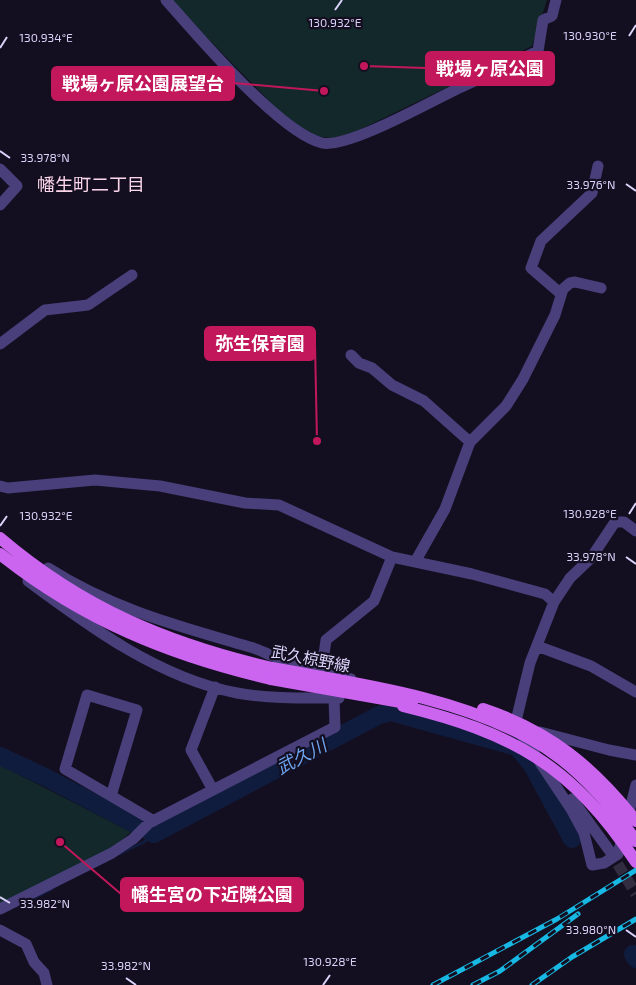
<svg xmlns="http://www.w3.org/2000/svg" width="636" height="985" viewBox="0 0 636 985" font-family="'Exo 2','Noto Sans JP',sans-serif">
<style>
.green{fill:#13282a}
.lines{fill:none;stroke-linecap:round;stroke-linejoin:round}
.stream{stroke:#101c3e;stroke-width:3}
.river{stroke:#101c3e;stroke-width:18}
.minor-tunnel{stroke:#322c41;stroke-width:11;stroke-dasharray:11 5.5;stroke-linecap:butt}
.minor{stroke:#483f7b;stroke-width:11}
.major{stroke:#cb65f0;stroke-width:12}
.rail-casing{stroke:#17b8e3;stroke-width:5}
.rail{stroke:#140f20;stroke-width:3;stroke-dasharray:9;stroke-linecap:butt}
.major-bridge{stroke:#cb65f0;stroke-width:12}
.ticks{fill:none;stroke:#dcd3fb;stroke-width:2}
.labels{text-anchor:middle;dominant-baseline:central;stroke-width:4.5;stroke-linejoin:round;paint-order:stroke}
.street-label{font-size:16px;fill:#dcd3fb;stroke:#140f20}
.neighbourhood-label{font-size:18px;fill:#fbd5e9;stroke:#140f20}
.water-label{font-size:18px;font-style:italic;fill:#6ca4f0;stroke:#140f20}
.ticks-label{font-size:12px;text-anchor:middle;fill:#dcd3fb;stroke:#140f20;stroke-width:4.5;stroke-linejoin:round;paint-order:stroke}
.leader{fill:none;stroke:#c2185b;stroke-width:2}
.callout-dot{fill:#c2185b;stroke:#140f20;stroke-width:2}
.callout{fill:#c2185b;stroke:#c2185b;stroke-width:2}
.callout-label{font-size:18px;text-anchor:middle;font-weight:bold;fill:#fff}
</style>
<rect width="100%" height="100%" fill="#140f20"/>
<path class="green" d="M170 0H547L532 46 355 132 333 138 322 137 310 134 278 110Z
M0 765 131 832 111 849 0 905Z"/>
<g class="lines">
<path class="stream" d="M119 854 144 842 154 834
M24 903 52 889"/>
<path class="river" d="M0 756 45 777 154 834 379 715 391 712 517 747 532 765 572 839
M633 954 636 959"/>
<path class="minor-tunnel" d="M609 850 636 894"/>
<path class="minor" d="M166 0C197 35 280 133 322 143 347 149 432 101 459 88 485 76 512 64 538 51L543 20 552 16 556 0
M0 169 17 186 0 205
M560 293 531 268 541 241 592 193 598 166
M0 344 45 310 88 305 132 275
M351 355 359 363 372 368 392 385 424 401 470 442
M0 486 8 488 95 480 160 486 245 503 279 505 392 557 472 574 545 594 554 602
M415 562 445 509 470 442 506 406 523 379 555 315 563 289 570 283 575 282 601 288
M48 568C112 609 178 626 250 647 259 649 268 655 278 658 303 665 327 670 351 679
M28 581C90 627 159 678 237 693 271 699 305 698 339 698
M537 646 591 666 636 692
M540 732 609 750 636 755
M213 790 191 750 215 687
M111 796 137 710 87 695 65 769 154 821
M572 799 609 850
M627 820 636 785
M623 835 618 854 604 863 592 865 584 833 571 809 515 725 530 663 554 602 570 578 591 558 615 522H624L636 531
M0 909 112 853 133 839 149 823 335 727 334 698 322 668 326 640 374 601 392 557
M0 930 26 944 34 962 44 973 47 985"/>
<path class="major" d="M0 538C82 608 168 644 272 668
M0 554C83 620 169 655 271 679"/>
<g class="rail-casing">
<path id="rail" d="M433 985 557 919 636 870
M473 985 500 971 578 914
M532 985 572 957 636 919"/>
</g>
<use href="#rail" class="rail"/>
<path class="major-bridge" d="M272 668C358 684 453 696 531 739 574 762 608 801 636 841
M271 679 412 704
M403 706C513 733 572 765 636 862
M483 709C551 732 592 766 636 821"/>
</g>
<path class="ticks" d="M335 10 342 0M629 36 636 25M0 48 7 37M0 151 10 158M626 184 636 191M629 514 636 503M0 526 7 516M626 557 636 564M0 897 10 903M626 930 636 937M126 978 136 985M323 985 330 975"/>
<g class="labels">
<g class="street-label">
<text transform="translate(311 658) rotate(11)">武久椋野線</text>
</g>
<g class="neighbourhood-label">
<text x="91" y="184">幡生町二丁目</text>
</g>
<g class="water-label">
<text transform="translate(301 756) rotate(-28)">武久川</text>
</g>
</g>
<g class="ticks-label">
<text x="335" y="27">130.932°E</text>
<text x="590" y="40">130.930°E</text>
<text x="46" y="42">130.934°E</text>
<text x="45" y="162">33.978°N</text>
<text x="591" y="189">33.976°N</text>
<text x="590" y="518">130.928°E</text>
<text x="46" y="520">130.932°E</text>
<text x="591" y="561">33.978°N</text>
<text x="45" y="908">33.982°N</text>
<text x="591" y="934">33.980°N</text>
<text x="330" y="966">130.928°E</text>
<text x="126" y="970">33.982°N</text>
</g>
<path class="leader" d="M364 66L426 68M324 91L234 83M317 441L315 344M60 842L121 894"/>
<g class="callout-dot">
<circle cx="364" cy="66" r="5"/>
<circle cx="324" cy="91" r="5"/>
<circle cx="317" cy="441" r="5"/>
<circle cx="60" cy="842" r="5"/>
</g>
<g class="callout">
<rect x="426" y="52" width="128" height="33" rx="5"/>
<rect x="52" y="67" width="182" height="33" rx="5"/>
<rect x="205" y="327" width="110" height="33" rx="5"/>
<rect x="121" y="878" width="182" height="33" rx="5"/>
</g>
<g class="callout-label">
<text x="490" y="75">戦場ヶ原公園</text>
<text x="143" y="90">戦場ヶ原公園展望台</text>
<text x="260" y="350">弥生保育園</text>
<text x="212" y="901">幡生宮の下近隣公園</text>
</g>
</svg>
